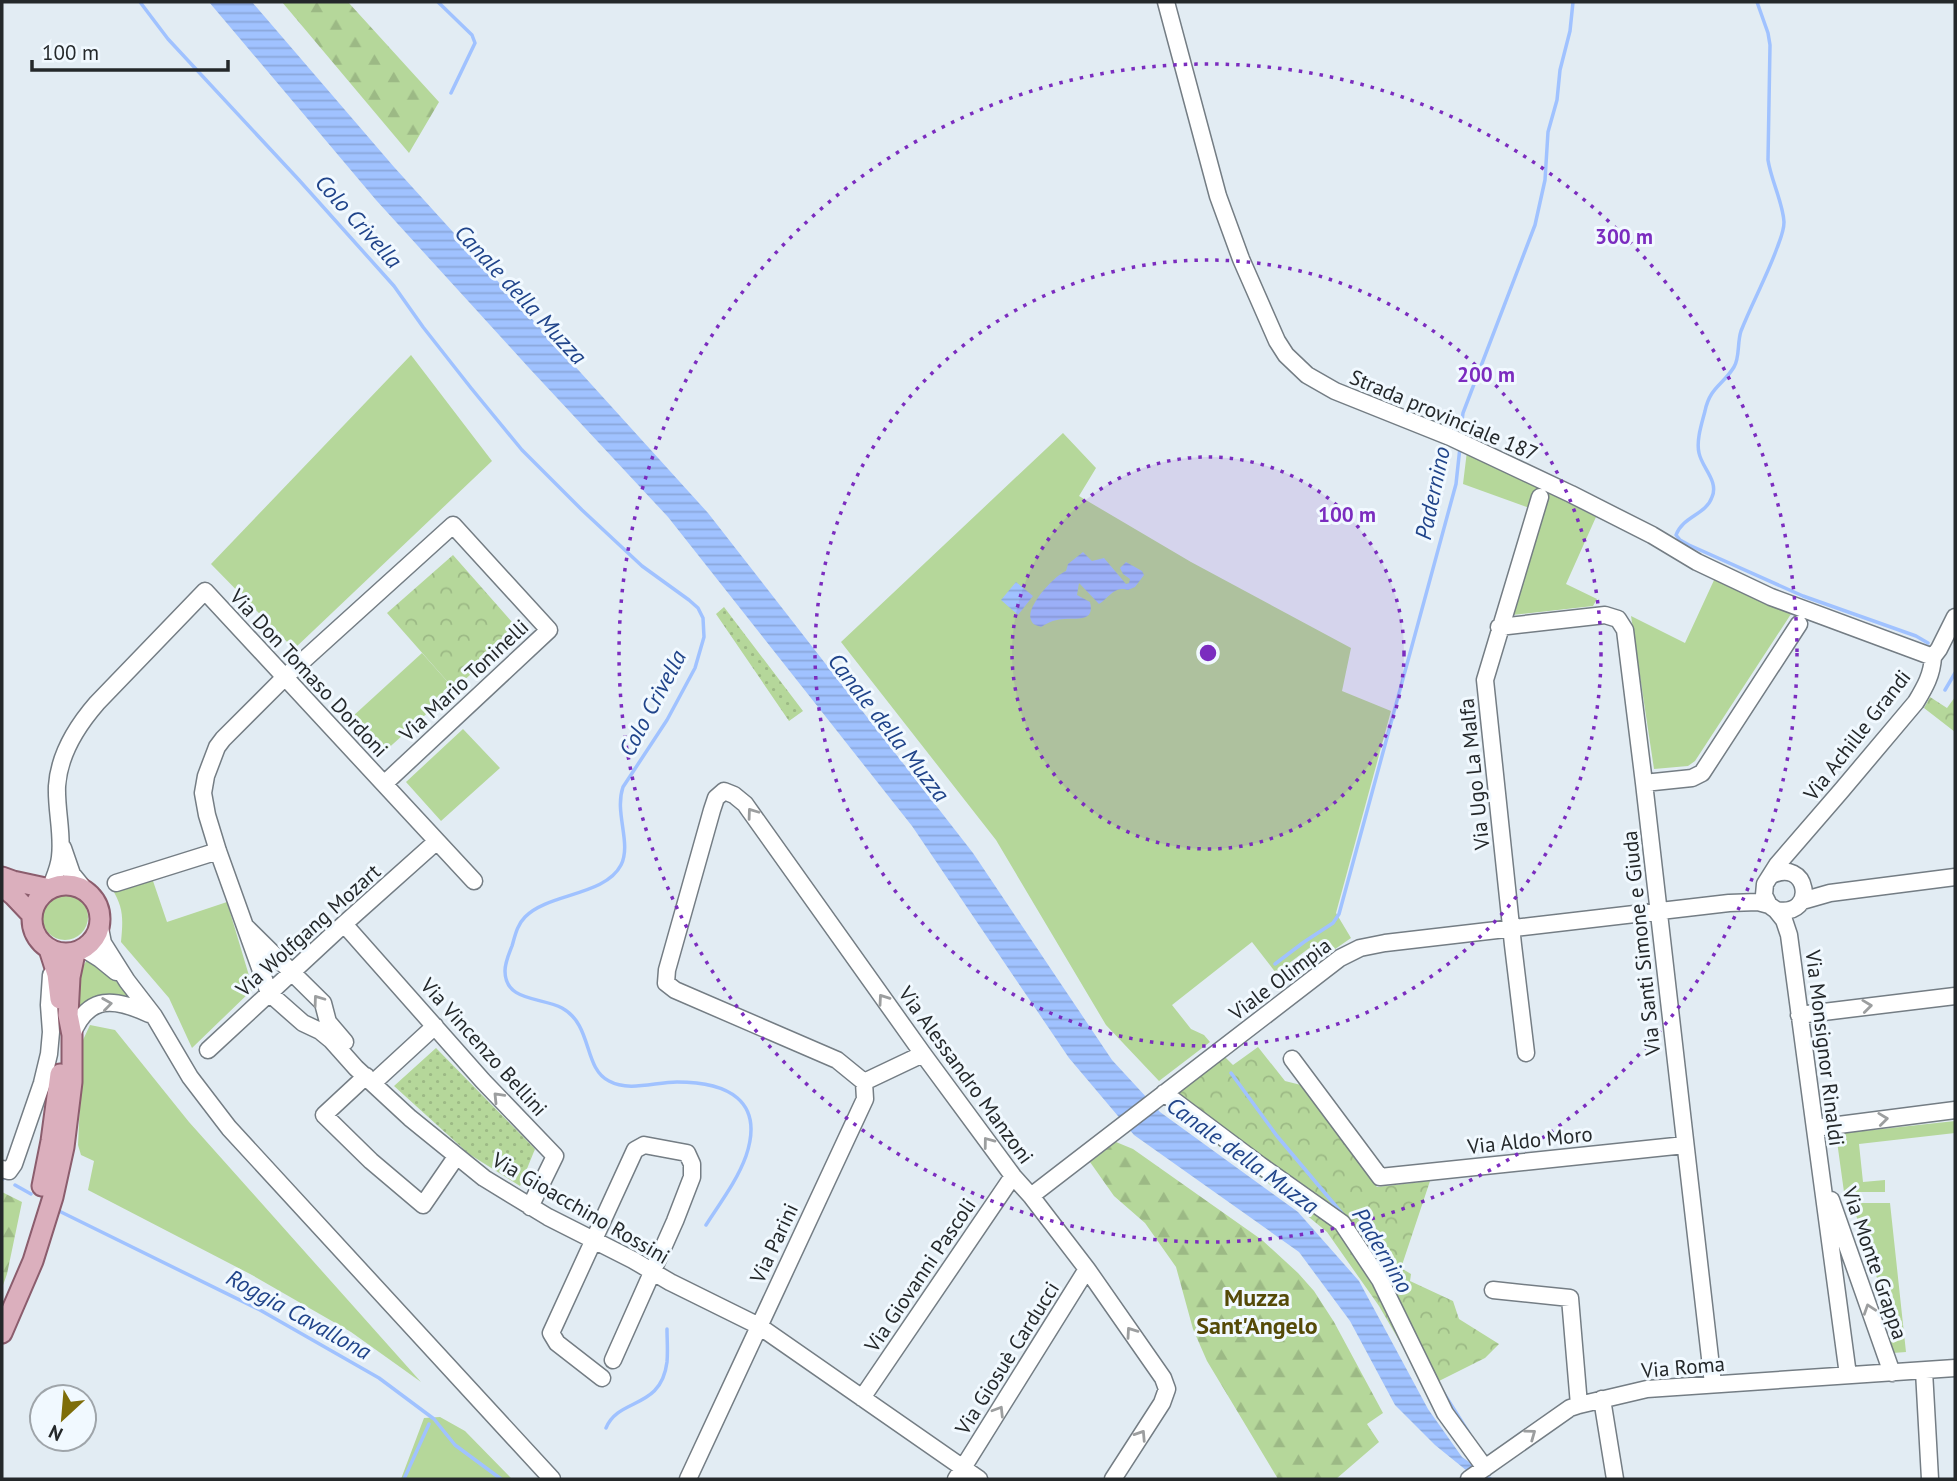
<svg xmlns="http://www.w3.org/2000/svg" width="1957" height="1481" viewBox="0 0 1957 1481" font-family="'PT Sans',sans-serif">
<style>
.grass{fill:#b5d79a}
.forest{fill:url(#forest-firs)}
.park{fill:url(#park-crowns)}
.garden{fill:url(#garden-dots)}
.water{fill:url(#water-rules)}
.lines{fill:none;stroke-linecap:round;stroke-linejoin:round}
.stream{stroke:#a0c2ff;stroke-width:3.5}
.minor-casing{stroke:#747d84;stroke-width:19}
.major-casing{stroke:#8b5d6d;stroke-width:23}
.minor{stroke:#fff;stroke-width:16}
.major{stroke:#dbafbd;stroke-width:19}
.oneway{stroke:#9c9e9f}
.ring{fill:none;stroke:#7b2cbf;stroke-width:3.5;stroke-dasharray:3.5 7}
.labels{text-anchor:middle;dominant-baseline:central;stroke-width:6;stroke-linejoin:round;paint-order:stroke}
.street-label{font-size:21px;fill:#24282a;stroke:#f1f9ff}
.water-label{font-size:23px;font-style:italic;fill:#20448a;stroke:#f1f9ff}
.quarter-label{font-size:24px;font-weight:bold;fill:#554a08;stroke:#f1f9ff}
.centre{fill:#7b2cbf;stroke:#f1f9ff;stroke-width:3.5}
.ring-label{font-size:21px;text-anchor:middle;font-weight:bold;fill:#7b2cbf;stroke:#f1f9ff;stroke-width:6;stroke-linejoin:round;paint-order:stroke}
</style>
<defs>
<pattern id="forest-firs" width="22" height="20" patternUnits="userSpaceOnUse" patternTransform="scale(1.75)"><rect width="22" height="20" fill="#b5d79a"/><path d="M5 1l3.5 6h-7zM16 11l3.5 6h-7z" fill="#9cb985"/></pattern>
<pattern id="park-crowns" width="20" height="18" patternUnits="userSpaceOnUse" patternTransform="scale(1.75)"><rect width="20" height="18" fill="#b5d79a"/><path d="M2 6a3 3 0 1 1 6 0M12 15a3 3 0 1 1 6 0" fill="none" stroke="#9cb985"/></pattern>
<pattern id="garden-dots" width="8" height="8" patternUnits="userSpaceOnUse" patternTransform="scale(1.75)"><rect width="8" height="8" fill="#b5d79a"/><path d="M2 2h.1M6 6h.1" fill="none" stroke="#9cb985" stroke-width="1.8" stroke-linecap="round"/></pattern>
<pattern id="water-rules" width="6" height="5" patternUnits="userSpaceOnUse" patternTransform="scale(1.75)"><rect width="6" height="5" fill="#a0c2ff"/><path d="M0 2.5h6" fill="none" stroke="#8aa7db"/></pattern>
</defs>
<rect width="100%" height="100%" fill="#e2ecf3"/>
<path class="grass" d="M411 355 492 461 294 649 211 564Z
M1063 433 1096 468 1079 496 1191 562 1351 648 1342 691 1391 711 1336 913 1351 938 1325 956 1316 943 1276 973 1252 942 1172 1005 1191 1029 1204 1035 1210 1042 1159 1081 1106 1025 996 840 841 642Z
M1467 451 1596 517 1566 584 1597 599 1593 606 1512 615 1543 513 1463 484Z
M1715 578 1791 614 1695 761 1688 766 1654 769 1631 616 1685 643Z
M422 653 454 689 383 753 352 717Z
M463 729 500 768 441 821 406 782Z
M152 878 167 922 227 902 253 989 192 1048 169 998 121 942C123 920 124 908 112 889Z
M42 917a23 23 0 1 1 46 0a23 23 0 1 1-46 0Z
M87 960C107 969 118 983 131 999L75 1013V978Z
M90 1025 115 1030 189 1122 421 1382 351 1332 252 1275 88 1190 94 1161 81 1155 78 1145 83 1040Z
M1955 1121V1133L1859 1144 1863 1182 1885 1180V1192H1844L1836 1134Z
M1852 1203H1890L1906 1352 1893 1353 1887 1336 1895 1332Z
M440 1417 465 1431 512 1479H401L424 1418Z"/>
<path class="forest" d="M282 2H348L439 102 409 153Z
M1116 1142 1133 1149 1262 1240 1298 1273 1314 1291 1334 1322 1383 1413 1367 1424 1379 1442 1336 1479H1278L1207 1361 1193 1329 1176 1267 1145 1223 1114 1196 1090 1162Z
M2 1192 22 1202 7 1274 2 1288Z"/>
<path class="park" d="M453 555 520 631 454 689 387 613Z
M1930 697 1947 708 1955 697V732L1924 708Z
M1258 1047 1285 1081 1305 1086 1377 1187 1430 1181 1401 1268 1411 1274 1410 1281 1453 1301 1459 1319 1499 1344 1485 1358 1423 1389 1407 1354 1379 1306 1327 1232 1264 1180 1169 1109 1173 1094 1224 1056 1233 1065Z"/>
<path class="garden" d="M724 607 803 711 789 721 716 614Z
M436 1048 535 1149 520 1186 469 1154 394 1086Z"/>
<path class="water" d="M209 2H252L394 167 708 513 973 853 1112 1060 1160 1112 1298 1212 1359 1281 1428 1409 1462 1457 1492 1478 1498 1479H1477L1435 1445 1395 1405 1350 1321 1299 1252 1134 1135 1069 1058 912 826 668 517 530 369 376 200Z
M1083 552 1092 561 1104 558 1126 584 1129 583 1130 579 1123 574 1120 568 1126 562 1142 571 1144 575 1135 587 1128 590C1114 585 1109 598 1099 604L1079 583 1077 595 1090 602C1096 625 1071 616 1057 620 1051 621 1046 624 1041 627 1036 625 1033 625 1031 620 1025 607 1055 575 1066 571L1068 564Z
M1016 582 1033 596 1018 615 1001 600Z"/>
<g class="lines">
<path class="stream" d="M140 2 168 39 299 180 394 286 423 327 471 388 522 450 582 510 642 566 689 600 698 608 703 618 704 637 695 668 667 720 623 787C614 813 632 843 621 865 605 896 548 893 525 917 517 925 515 936 512 946 509 954 505 962 505 971 505 1002 542 997 562 1008 593 1025 583 1068 609 1081 629 1092 655 1082 677 1082 727 1082 765 1100 746 1156 737 1181 720 1203 706 1225
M438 2 472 35 475 43 451 93
M1757 2 1768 33 1770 45 1768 160C1771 180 1783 203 1784 222 1784 231 1780 240 1777 248 1767 276 1752 303 1741 331 1737 343 1740 357 1734 367 1723 385 1710 387 1705 411 1702 423 1696 440 1699 453 1702 468 1719 481 1712 497 1706 515 1683 516 1676 535L1680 540 1689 545 1803 596 1916 636 1928 643
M1460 436 1463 413 1535 225 1545 180 1548 132 1557 100 1560 70 1570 31 1573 2
M1945 690 1955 673
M1275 964 1304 942 1333 923 1339 914 1456 484 1460 447
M1231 1073 1277 1136 1345 1217
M2 1179H3
M15 1185 31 1194
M59 1211 260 1310 379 1378 434 1419 455 1445 501 1479
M1443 1392 1469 1433
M606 1428C619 1397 661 1410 667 1362 668 1351 667 1340 667 1329
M404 1479 429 1424"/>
<g class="minor-casing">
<path id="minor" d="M1166 2 1218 196 1241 259 1277 341 1286 355 1307 375 1335 391 1450 437 1571 494 1652 535 1697 562 1771 597 1933 657
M1499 627 1605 615 1618 619 1625 630 1644 783 1713 1384
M1933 657 1939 649 1955 617
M1644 783 1692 778 1702 773 1799 624
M384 784 549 630 453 525 285 677 223 739 217 747 206 776 203 793 207 815 218 851 269 993 303 1023 320 1031 331 1040 356 1068 410 1118 484 1178 548 1217 633 1260 670 1282 759 1326 979 1479
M63 848 72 874 85 890
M1770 876C1808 855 1819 918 1776 910
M116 883 218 851
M50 889C54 878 59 868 60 857 63 834 56 810 57 786 59 755 77 726 97 703L205 591 474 881
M1802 901 1830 893 1955 877
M344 924 483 1081 555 1156 530 1207
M100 928 103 943 127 981 154 1016 190 1077 229 1128 552 1479
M247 928 323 1003 328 1022 345 1042
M84 949 100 959 116 972
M1799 1015 1955 996
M72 1035C88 994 115 998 149 1014
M208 1050 344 924 437 841
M1526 1053 1513 945 1485 680 1540 497
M1292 1059 1380 1177 1685 1145
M366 1076 324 1115 371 1161 423 1205 456 1157
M864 1082 837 1060 675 990 666 983 667 970 712 810 716 798 724 791 734 795 745 804 923 1054 1013 1176 1031 1196 1087 1269 1163 1378 1167 1389 1162 1403 1113 1479
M373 1083 435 1026
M1164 1093 1260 1165 1342 1223 1380 1280 1445 1413 1485 1468
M1815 1128 1955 1110
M2 1169 9 1171 14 1164 42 1083 49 1054 51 1032 49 1005 51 975
M1031 1196 1340 958 1360 948 1385 943 1729 903 1758 902 1769 905
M1831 1200 1892 1373
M1493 1290 1570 1298 1579 1405
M1924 1371 1930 1479
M1848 1375 1789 935 1784 920 1776 910 1769 905 1764 895 1765 884 1777 865 1841 791 1916 702C1925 687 1932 675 1933 657
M602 1378 557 1343 551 1333 635 1150 644 1145 687 1153 692 1164V1177L675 1221 613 1360
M862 1398 1013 1176
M1602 1399 1615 1479
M688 1479 865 1099 864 1082 923 1054
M956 1479 1087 1269
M1469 1479 1570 1408 1579 1405 1647 1389 1955 1368"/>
</g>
<g class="major-casing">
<path id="major" d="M2 877 13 881 50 889
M32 919a34 34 0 1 1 68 0a34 34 0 1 1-68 0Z
M2 886 14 896 32 915
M49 949 57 974 60 999
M42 1186 51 1141 60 1074
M2 1333 33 1261 53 1197 64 1147 72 1082V1035L68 1015 70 977 75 953"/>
</g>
<use href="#minor" class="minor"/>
<use href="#major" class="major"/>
</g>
<defs><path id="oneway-chevron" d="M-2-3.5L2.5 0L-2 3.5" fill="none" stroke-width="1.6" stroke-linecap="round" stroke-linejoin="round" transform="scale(1.75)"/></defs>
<g class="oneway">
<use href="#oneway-chevron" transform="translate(752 813) rotate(-126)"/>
<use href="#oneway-chevron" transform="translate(883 999) rotate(-125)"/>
<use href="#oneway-chevron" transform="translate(318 1000) rotate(-126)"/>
<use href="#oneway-chevron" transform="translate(107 1004) rotate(-8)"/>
<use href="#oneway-chevron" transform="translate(1867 1006) rotate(-7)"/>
<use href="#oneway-chevron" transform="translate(498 1097) rotate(-134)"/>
<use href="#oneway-chevron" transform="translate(1883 1119) rotate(-7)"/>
<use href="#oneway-chevron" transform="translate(988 1142) rotate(-127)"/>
<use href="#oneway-chevron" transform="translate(1869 1309) rotate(-109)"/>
<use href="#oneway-chevron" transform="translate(1131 1332) rotate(-125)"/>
<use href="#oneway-chevron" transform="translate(999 1411) rotate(-58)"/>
<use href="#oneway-chevron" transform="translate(1531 1434) rotate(-36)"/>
<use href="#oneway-chevron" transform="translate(1141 1435) rotate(-57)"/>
</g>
<circle cx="1208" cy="653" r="196" fill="#7b2cbf" fill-opacity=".12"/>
<g class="ring">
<circle cx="1208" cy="653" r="196"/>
<circle cx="1208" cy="653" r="393"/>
<circle cx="1208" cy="653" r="589"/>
</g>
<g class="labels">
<g class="street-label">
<text transform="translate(1444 415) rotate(23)">Strada provinciale 187</text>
<text transform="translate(309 673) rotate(47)">Via Don Tomaso Dordoni</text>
<text transform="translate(464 680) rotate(-43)">Via Mario Toninelli</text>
<text transform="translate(1857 735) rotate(-52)">Via Achille Grandi</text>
<text transform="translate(1474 774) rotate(-96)">Via Ugo La Malfa</text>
<text transform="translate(308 930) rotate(-42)">Via Wolfgang Mozart</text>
<text transform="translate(1641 943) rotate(-96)">Via Santi Simone e Giuda</text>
<text transform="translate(1280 979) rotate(-37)">Viale Olimpia</text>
<text transform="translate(484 1047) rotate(48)">Via Vincenzo Bellini</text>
<text transform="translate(1825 1048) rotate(83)">Via Monsignor Rinaldi</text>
<text transform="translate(966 1075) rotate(54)">Via Alessandro Manzoni</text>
<text transform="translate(1530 1140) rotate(-6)">Via Aldo Moro</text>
<text transform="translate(581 1208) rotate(30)">Via Gioacchino Rossini</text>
<text transform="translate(774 1243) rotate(-65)">Via Parini</text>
<text transform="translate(1875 1263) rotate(71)">Via Monte Grappa</text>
<text transform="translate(920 1275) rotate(-56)">Via Giovanni Pascoli</text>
<text transform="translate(1007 1358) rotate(-58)">Via Giosuè Carducci</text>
<text transform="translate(1683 1367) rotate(-5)">Via Roma</text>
</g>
<g class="water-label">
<text transform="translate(359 221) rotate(48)">Colo Crivella</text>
<text transform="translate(521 294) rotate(47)">Canale della Muzza</text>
<text transform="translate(1432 493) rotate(-78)">Padernino</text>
<text transform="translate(652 703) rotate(-62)">Colo Crivella</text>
<text transform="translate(889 727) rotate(52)">Canale della Muzza</text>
<text transform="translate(1243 1155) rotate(36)">Canale della Muzza</text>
<text transform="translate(1383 1250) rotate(59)">Padernino</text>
<text transform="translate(299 1314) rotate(29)">Roggia Cavallona</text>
</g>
<g class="quarter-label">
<text x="1257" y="1297">Muzza<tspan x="1257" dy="28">Sant'Angelo</tspan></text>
</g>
</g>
<circle cx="1208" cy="653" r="10" class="centre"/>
<g class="ring-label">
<text x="1624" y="244">300 m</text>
<text x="1486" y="382">200 m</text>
<text x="1347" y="522">100 m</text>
</g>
<rect width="1957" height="1481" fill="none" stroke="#24282a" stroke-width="7"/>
<g transform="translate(63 1418) rotate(206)"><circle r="33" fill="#f1f9ff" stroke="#9fa5aa" stroke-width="2"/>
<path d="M0-5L12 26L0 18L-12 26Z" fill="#7e6d09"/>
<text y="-10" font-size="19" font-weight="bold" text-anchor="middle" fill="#24282a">N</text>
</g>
<path d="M32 60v10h196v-10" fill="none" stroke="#24282a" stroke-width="3.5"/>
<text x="42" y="60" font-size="21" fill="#24282a" stroke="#f1f9ff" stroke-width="5" paint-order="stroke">100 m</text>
</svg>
